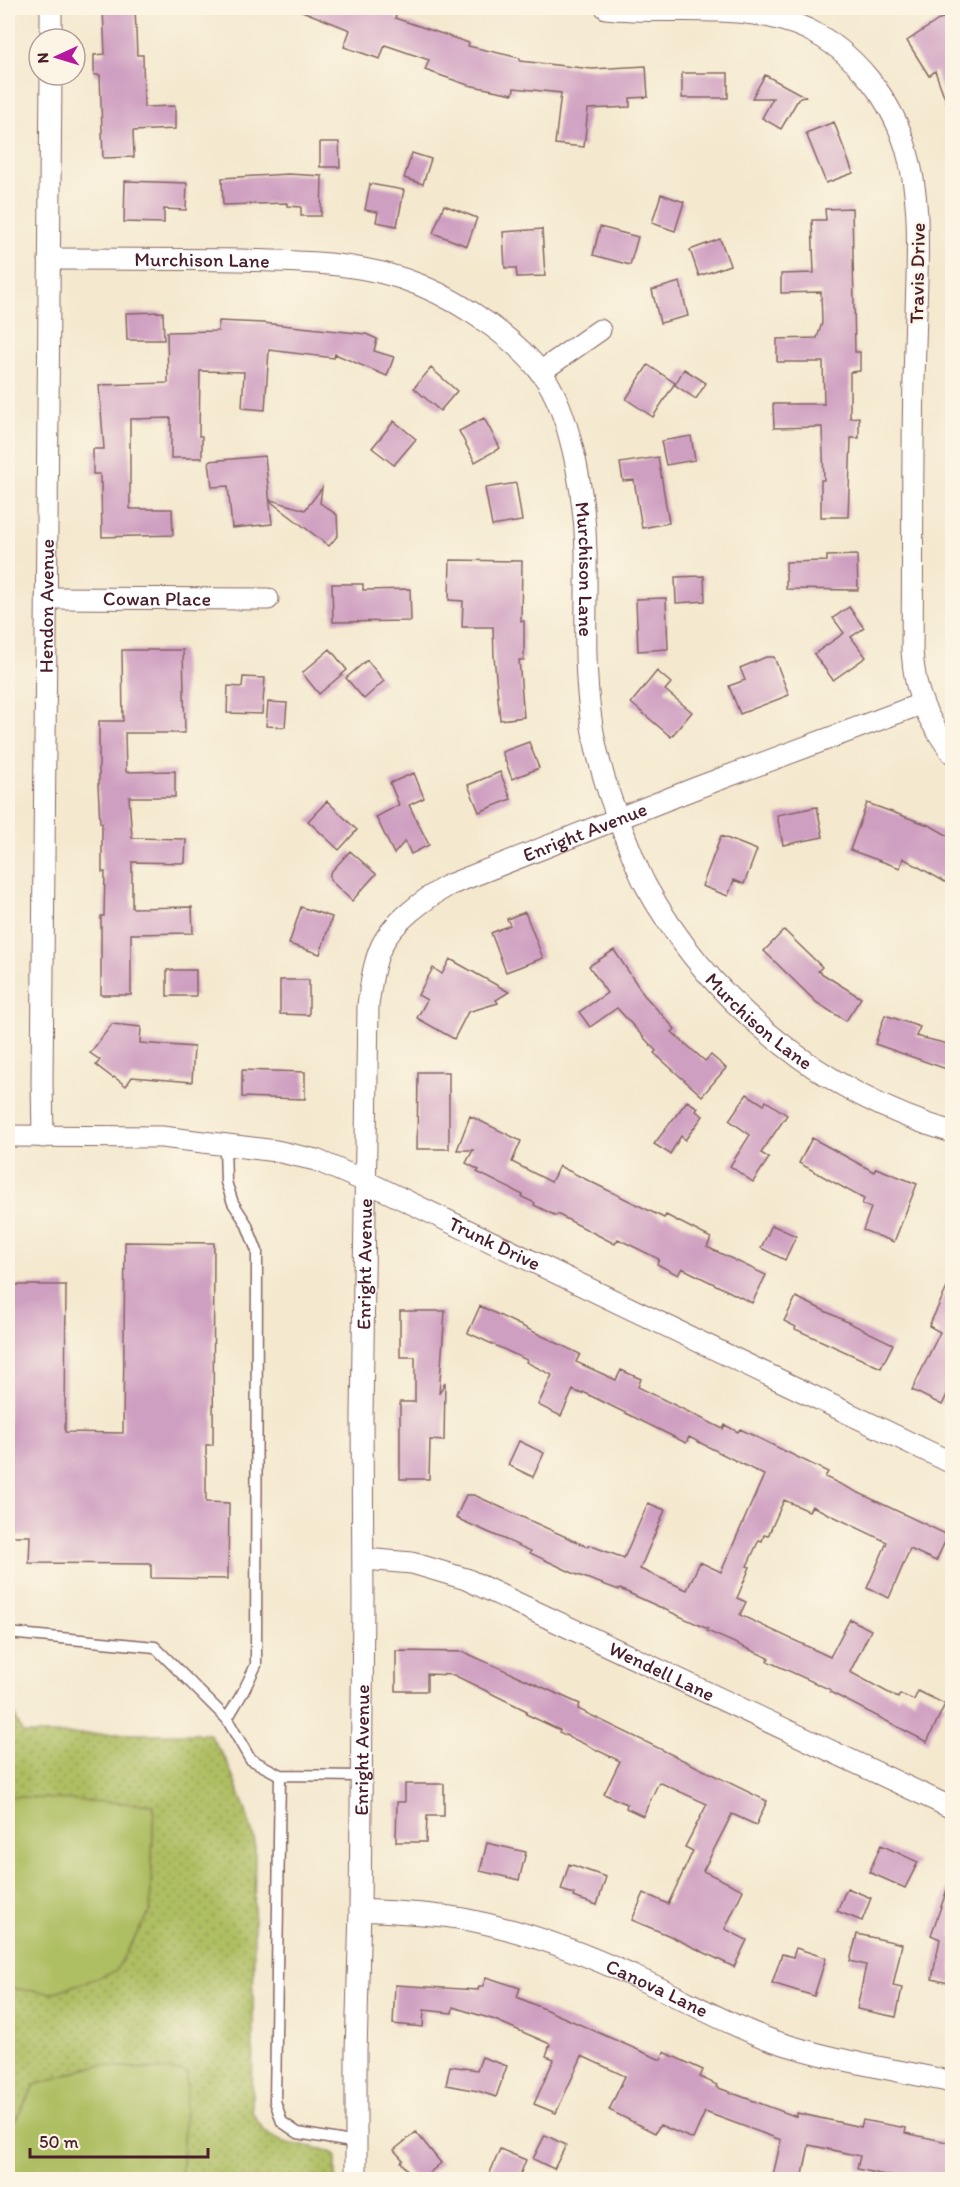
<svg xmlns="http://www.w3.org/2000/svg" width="960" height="2187" viewBox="0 0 960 2187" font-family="Itim,sans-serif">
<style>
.park{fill:url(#park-dots);stroke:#7c6e46;stroke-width:1.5}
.garden{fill:#aebe62;stroke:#7c6e46;stroke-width:1.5}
.building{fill:#cf9fc1}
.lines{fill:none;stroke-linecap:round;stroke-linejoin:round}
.lane-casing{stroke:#866664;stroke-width:13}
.street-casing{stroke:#866664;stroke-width:23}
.lane{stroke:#fff;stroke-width:10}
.street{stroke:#fff;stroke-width:21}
.labels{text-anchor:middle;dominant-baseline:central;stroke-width:4.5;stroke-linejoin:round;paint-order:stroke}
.street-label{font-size:20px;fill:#4a1f2b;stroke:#fcf5e5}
</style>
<defs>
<pattern id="park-dots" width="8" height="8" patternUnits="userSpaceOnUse" patternTransform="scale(1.5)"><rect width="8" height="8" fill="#aebe62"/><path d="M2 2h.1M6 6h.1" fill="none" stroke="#909a51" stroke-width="1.8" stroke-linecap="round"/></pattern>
</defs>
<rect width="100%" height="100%" fill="#fcf5e5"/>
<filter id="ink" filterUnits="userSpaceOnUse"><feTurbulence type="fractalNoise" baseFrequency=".0167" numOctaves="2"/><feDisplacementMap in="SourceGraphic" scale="12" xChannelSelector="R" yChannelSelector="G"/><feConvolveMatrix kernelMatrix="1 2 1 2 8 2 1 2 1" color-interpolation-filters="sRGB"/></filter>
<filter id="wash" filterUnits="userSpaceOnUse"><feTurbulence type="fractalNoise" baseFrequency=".008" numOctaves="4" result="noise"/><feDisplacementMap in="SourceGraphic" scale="24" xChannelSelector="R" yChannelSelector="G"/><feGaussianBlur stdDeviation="1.35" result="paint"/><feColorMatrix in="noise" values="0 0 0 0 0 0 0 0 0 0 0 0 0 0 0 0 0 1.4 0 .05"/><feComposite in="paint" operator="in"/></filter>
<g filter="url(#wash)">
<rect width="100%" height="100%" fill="#f4e9cf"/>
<path class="park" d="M8 1701 23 1734H209L227 1762 245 1808 255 1842 252 2111C256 2118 261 2130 268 2134 288 2149 316 2143 336 2155V2179H8Z"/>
<path class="garden" d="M8 1796 154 1805 150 1911 115 1972 52 1993 8 1988Z
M98 2065 187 2072 181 2179H8V2133L35 2085Z"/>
<g id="blocks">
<path class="building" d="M103 8H135L137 55H143L144 107 175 106V129L133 131 134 157 103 158 100 75H94V55L105 54Z
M297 8H375L396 15 395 18 469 43 468 46 520 58V61L592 69 646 66 648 97 630 98V107L588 109 584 147 555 144 561 93 514 88 513 94 468 85 425 70 429 60 385 45 380 59 344 47 350 30 297 9Z
M943 17 952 32V38L945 43 952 54V112H950L935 71 929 76 907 41Z
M682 73H728V98H682Z
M765 75 806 97 799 98 781 129 762 118 773 98H752Z
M834 122 853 173 826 183 806 133Z
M320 142H339L340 167H320Z
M412 153 431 159 423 184 404 178Z
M288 174 322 176 321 216H301V207L287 206V203L223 205 222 178Z
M125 181 187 183 186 210 164 209V223L124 222Z
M370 184 404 190 397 226 376 222 378 212 365 210Z
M661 194 684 202 675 231 652 223Z
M444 205 477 218 467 246 433 233Z
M852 208 855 352H860V371L850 372V418L859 417V438H851L848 517H821V480H824L822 427 774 428 773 404H824L823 362H777V339L817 338 822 323 821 292 781 293V274L814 273 812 220H826L825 209Z
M600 227 638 237 630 265 593 255Z
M542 229 545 276 517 277 516 268H505L503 232Z
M720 239 730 265 699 276 690 250Z
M680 282 688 316 660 323 652 290Z
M163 312 164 340H127L126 313Z
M219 321 263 323 366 334 377 339 374 351 394 357 387 376 335 354 334 358 269 350 265 410 242 408 244 372 200 371 199 436H202V458H171V418L130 419V509H172L173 535 102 537 101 483H100V474H93V449H104L99 385 168 383 167 332 218 331Z
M648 365 675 383 653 417 626 399Z
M431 368 457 391 440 411 414 388Z
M684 369 706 383 696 399 675 385Z
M484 418 500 448 475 462 459 431Z
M394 421 416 439 394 465 372 448Z
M691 436 695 460 666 465 661 441Z
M265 456 272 524 232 528 228 486 212 487 209 461Z
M658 457 669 523 642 528 634 480 623 481 620 463Z
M516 483 522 521 492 526 485 488Z
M322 488 320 503 337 515 338 535 329 546 270 501 271 500 305 510Z
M857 555 858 590 786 589V562L827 561V556Z
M450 560 522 561 521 621H524V660H519L524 717 500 720 494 656 493 627H462L463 601 449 600Z
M704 576 705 601 676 603 675 577Z
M332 584H363V590L410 589 411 621 333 622Z
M666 598 668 649 638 651 636 599Z
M849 607 864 628 851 637 866 657 833 680 814 654 844 633 833 618Z
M330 649 347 670 319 694 302 673Z
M122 650H183L185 733H125L126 772 175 771V797H129L132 838 186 839 185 863 132 862V908L192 907 193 933 131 934V995H101V916H104L105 872H102V823H100L98 784H99V721H123Z
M766 657H774L789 695 740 714 729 686 745 680 740 668Z
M367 660 384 681 364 699 346 678Z
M657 671 671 683 665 690 692 712 671 737 631 703Z
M243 677 265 678 262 714 227 713 228 686 242 687Z
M268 702 287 703 285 727 266 726Z
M529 742 539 768 512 779 502 752Z
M500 772 511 799 479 812 468 785Z
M414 773 424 798 409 805 429 845 411 854 405 841 394 854 376 817 399 805 390 783Z
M327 801 357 830 339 850 308 821Z
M867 803 931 826 952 838V886L903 858 900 868 850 850Z
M817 807 823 837 783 845 777 815Z
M721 836 757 850 744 884 734 880 728 896 702 886Z
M350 851 376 874 352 901 330 880V873Z
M301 907 332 917 320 954 289 944Z
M525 912 543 958 506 972 491 933 510 925 507 919Z
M784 930 822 967 818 971 861 998 846 1021 817 1003 764 951Z
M614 950 644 995 675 1029 672 1032 705 1061 711 1055 726 1068 702 1096 654 1053 656 1051 617 1008 590 1027 579 1012 607 993 589 966Z
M450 959 509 992 496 1000 498 1003 468 1012 454 1039 417 1018 427 1000 418 995 433 968 442 974Z
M167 970H196V996H167Z
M280 980H309V1015L280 1014Z
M885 1015 920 1027 916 1036 952 1045V1071L875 1044Z
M112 1024 141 1027 140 1043 194 1047 192 1082 132 1077 126 1086 114 1077 113 1078 96 1065 100 1060 90 1053Z
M242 1070 305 1072V1099L242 1097Z
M418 1072H449V1149H417Z
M747 1094 764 1105 766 1101 787 1115 761 1153 769 1158 753 1182 730 1166 750 1135 729 1120Z
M687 1101 698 1108 696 1111 703 1116 685 1140 681 1136 670 1154 654 1144Z
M470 1116 521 1141 512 1162 551 1182 559 1166 664 1218 666 1215 711 1238 707 1247 766 1275 752 1303 682 1268 678 1275 657 1264 659 1259 618 1239 615 1244 557 1214 556 1216 534 1205 535 1203 522 1197 523 1195 477 1172 479 1170 466 1163 473 1150H457Z
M812 1138 874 1172 876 1168 917 1184 894 1242 863 1230 871 1208 862 1204 864 1199 799 1163Z
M772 1225 796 1236 785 1260 761 1248Z
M125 1242 214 1243 213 1445H206V1502L229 1503 228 1579 151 1578V1564L29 1563 30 1536H8V1285H66L65 1432 123 1433Z
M952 1277V1384L942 1405 912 1390 940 1332 929 1326Z
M796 1297 893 1344 881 1368 795 1329 796 1327 784 1321Z
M480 1306 580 1354 576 1362 616 1380 621 1370 641 1379 638 1387 723 1429 725 1425 738 1432 740 1429 828 1472 825 1477 948 1535 936 1561 910 1549 889 1598 867 1588 887 1542 812 1506 809 1511 784 1500 768 1536 764 1535 762 1541 759 1540 747 1566 750 1567 737 1598 746 1602 740 1615 830 1657 850 1619 871 1630 850 1672 898 1698 900 1694 914 1700 918 1691 945 1704 927 1742 830 1692 831 1690 767 1661 769 1658 707 1631 708 1629 620 1589 619 1590 575 1574 530 1553 531 1551 456 1518 466 1495H474L588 1547 589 1545 624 1558 648 1503 665 1510 640 1569 687 1590 700 1562 721 1572 764 1475 689 1437 686 1443 583 1392 582 1394 573 1390 561 1416 538 1405 552 1375 526 1362 527 1360 468 1333Z
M400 1311H445L439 1394 445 1382 444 1441 430 1440 429 1479H400V1402H415V1357H400Z
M519 1441 544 1453 533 1477 508 1465Z
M396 1651 464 1652 580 1704 578 1709 767 1801 756 1825 732 1814 703 1871 743 1890 725 1929 747 1940 734 1967 668 1935 632 1920 644 1893 668 1904 693 1851 685 1847 707 1804 659 1782 643 1816 626 1808 627 1804 604 1794 620 1761 559 1732 560 1730 526 1714 527 1711 454 1675 427 1674V1691H396Z
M405 1784H444V1816H427L426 1842H396L397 1802H405Z
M487 1843 526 1852 519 1880 480 1871Z
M881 1845 918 1862 905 1888 869 1872Z
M569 1864 606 1877 597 1905 573 1897 574 1894 561 1890Z
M950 1881 952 1882V1984L932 1979 940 1939 931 1935Z
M847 1888 871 1898 862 1921 837 1911Z
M857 1934 902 1944 893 1986 902 1988 896 2017 857 2009 866 1965 850 1961Z
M796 1948 826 1958 814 1996 772 1983 782 1954 793 1957Z
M486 1977 520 1988 517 1997 661 2060 664 2052 703 2070 700 2077 717 2085 716 2087 797 2117V2113L861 2127 863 2120 906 2128 905 2133 952 2143V2177L947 2176 946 2180H908L857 2169 860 2156 809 2145 802 2180H772L781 2140 705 2112 693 2139 660 2125 655 2133 609 2110 625 2076 582 2056 556 2113 534 2104 554 2059 546 2056 550 2044 495 2020 453 2007 452 2013 424 2010 423 2027 393 2024 395 1985 478 1990 479 1986H483Z
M482 2057 507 2066 496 2097 478 2091 446 2085 450 2066 477 2070Z
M416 2132 441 2163 421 2180H415L401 2162 403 2160 394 2150Z
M545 2135 566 2145 554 2169 533 2159Z
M500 2149 526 2160 518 2180H487Z"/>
</g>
</g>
<g filter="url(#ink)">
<use href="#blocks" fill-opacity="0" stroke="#866664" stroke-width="1.5"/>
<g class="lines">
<g class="lane-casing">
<path id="lane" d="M225 1145 226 1182 233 1203 246 1223 257 1251 256 1665 243 1692 227 1719 250 1759 280 1775 360 1776
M8 1633 155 1647 227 1719
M280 1775 275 2101 282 2122 298 2133 357 2143"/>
</g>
<g class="street-casing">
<g id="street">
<path d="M51 8V39"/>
<path d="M606 8C674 16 742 0 807 29 855 52 891 99 906 148 919 192 918 234 917 279 916 312 915 345 914 379 912 470 913 561 912 651 915 696 926 717 952 753"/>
<path id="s1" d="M49 259C112 259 176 259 240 260 301 262 362 261 420 285 463 303 521 341 547 381 573 423 585 502 586 551 587 605 583 658 590 712 595 756 609 798 626 839 632 854 638 871 646 886 712 1004 823 1094 952 1132"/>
<path d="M540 372 600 330"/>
<path id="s2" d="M46 598 268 599"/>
<path id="s3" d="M8 1136 162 1137 276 1151 316 1160 367 1182 952 1463"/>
<path id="s4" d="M43 1137 42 1081 51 75"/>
<path id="s5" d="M364 1559 412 1563 466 1579 952 1808"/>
<path id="s6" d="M360 1910C394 1912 429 1913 464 1919 522 1930 581 1952 635 1977 681 1997 724 2023 771 2040 830 2060 892 2069 952 2082"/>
<path id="s7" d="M356 2180V2052L360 1910 363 1603 362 1416 368 1005C371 985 373 965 381 947 392 922 426 898 449 885L696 788 921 704"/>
</g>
</g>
<use href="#lane" class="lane"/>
<use href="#street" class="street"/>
</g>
</g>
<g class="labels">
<g class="street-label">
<text stroke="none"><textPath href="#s1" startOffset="153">Murchison Lane</textPath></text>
<text transform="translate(917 273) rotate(-89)">Travis Drive</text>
<text stroke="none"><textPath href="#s1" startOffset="729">Murchison Lane</textPath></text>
<text stroke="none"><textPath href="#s2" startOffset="111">Cowan Place</textPath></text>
<text stroke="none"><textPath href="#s4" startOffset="531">Hendon Avenue</textPath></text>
<text stroke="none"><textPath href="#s7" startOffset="1474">Enright Avenue</textPath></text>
<text stroke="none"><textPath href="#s1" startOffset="1233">Murchison Lane</textPath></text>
<text stroke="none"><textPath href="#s3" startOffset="507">Trunk Drive</textPath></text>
<text stroke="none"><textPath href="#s7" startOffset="916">Enright Avenue</textPath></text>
<text stroke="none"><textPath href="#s5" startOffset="321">Wendell Lane</textPath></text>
<text stroke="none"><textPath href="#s7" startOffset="430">Enright Avenue</textPath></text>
<text stroke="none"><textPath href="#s6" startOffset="310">Canova Lane</textPath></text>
</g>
</g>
<rect width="960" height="2187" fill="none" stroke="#fcf5e5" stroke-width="30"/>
<g transform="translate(57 57) rotate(266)"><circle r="28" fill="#fcf5e5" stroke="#b59f9b" stroke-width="1.5"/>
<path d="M0-4.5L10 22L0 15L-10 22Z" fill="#b5179e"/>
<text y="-9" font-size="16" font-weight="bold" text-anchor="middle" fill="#4a1f2b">N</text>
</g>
<path d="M30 2148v9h178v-9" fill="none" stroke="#4a1f2b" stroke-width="3"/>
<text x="39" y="2148" font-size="18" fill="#4a1f2b" stroke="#fcf5e5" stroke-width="4.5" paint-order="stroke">50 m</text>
</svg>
